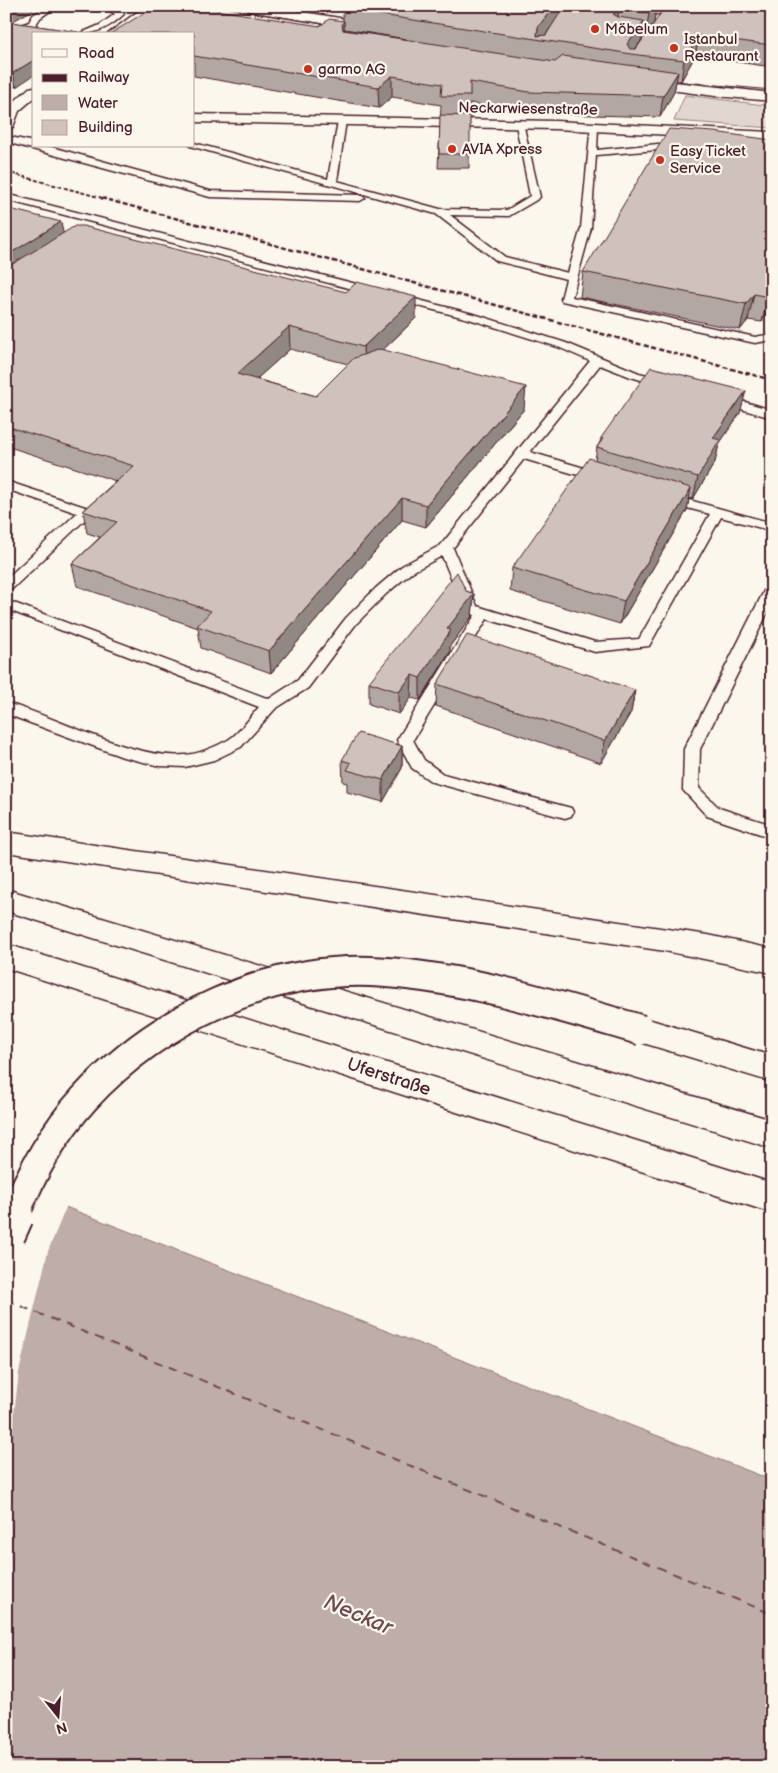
<svg xmlns="http://www.w3.org/2000/svg" width="778" height="1773" viewBox="0 0 778 1773" font-family="'Balsamiq Sans',sans-serif">
<style>
.green{fill:#e2d7d0;stroke:#967b7e}
.water{fill:#bfadaa;stroke:#907477}
.pier{fill:#fbf7ec}
.lines{fill:none;stroke-linecap:round;stroke-linejoin:round}
.ferry{stroke:#6d4a51;stroke-width:2;stroke-dasharray:9 7;stroke-linecap:butt}
.service-casing{stroke:#4a1f2b;stroke-width:3}
.minor-casing{stroke:#4a1f2b;stroke-width:3}
.tertiary-casing{stroke:#4a1f2b;stroke-width:3}
.trunk-casing{stroke:#4a1f2b;stroke-width:3}
.service{fill:#fbf7ec;fill-rule:evenodd}
.minor{fill:#fbf7ec;fill-rule:evenodd}
.tertiary{fill:#fbf7ec;fill-rule:evenodd}
.trunk{fill:#fbf7ec;fill-rule:evenodd}
.tram{stroke:#4a1f2b;stroke-width:1}
.rail-far1{stroke:#4a1f2b;stroke-width:2;stroke-dasharray:4 2;stroke-linecap:butt}
.rail{stroke:#4a1f2b;stroke-width:2.5;stroke-dasharray:5 2.5;stroke-linecap:butt}
.trunk-bridge-far1-casing{stroke:#4a1f2b;stroke-width:33;stroke-linecap:butt}
.trunk-bridge-casing{stroke:#4a1f2b;stroke-width:42;stroke-linecap:butt}
.trunk-bridge-far1{stroke:#fbf7ec;stroke-width:29}
.trunk-bridge{stroke:#fbf7ec;stroke-width:38}
.wall{fill:#b2a7a2;stroke:#4a1f2b;fill-rule:evenodd}
.shaded-wall{fill:#918884;stroke:#4a1f2b}
.building{fill:#cfc2bc;stroke:#4a1f2b}
.poi-dot{fill:#c8321e;stroke:#fbf7ec;stroke-width:2}
.labels{text-anchor:middle;dominant-baseline:central;stroke-width:4.5;stroke-linejoin:round;paint-order:stroke}
.far-poi-label{font-size:15px;fill:#4a1f2b;stroke:#fbf7ec;text-anchor:start}
.far-street-label{font-size:15px;fill:#4a1f2b;stroke:#fbf7ec}
.street-label{font-size:18px;fill:#4a1f2b;stroke:#fbf7ec}
.near-water-label{font-size:22px;font-style:italic;fill:#6d4a51;stroke:#fbf7ec}
</style>
<rect width="100%" height="100%" fill="#fbf7ec"/>
<filter id="ink" filterUnits="userSpaceOnUse"><feTurbulence type="fractalNoise" baseFrequency=".02" numOctaves="2"/><feDisplacementMap in="SourceGraphic" scale="10" xChannelSelector="R" yChannelSelector="G"/><feConvolveMatrix kernelMatrix="1 2 1 2 8 2 1 2 1" color-interpolation-filters="sRGB"/></filter>
<g filter="url(#ink)">
<path class="green" d="M685 95 772 106V128L674 121Z"/>
<path class="water" d="M6 1184 772 1480V1767H6Z"/>
<path class="pier" d="M6 1181 67 1205 48 1251 19 1372 6 1480Z"/>
<g class="lines">
<path class="ferry" d="M6 1300 772 1614"/>
<g class="service-casing">
<path id="service" d="M47 6H57L40 18 35 26 6 36V31L29 22 33 15Z
M102 6H112L123 11 124 14C111 27 97 34 79 34L100 25 115 14Z
M342 118 346 121 337 181 440 209 507 210 530 196 516 125 520 122 523 123 540 197 538 199 509 216 450 215 505 257 568 273 581 228 591 124H597L598 126 597 150 658 144 685 146 687 148 682 151 658 150 596 155 591 228 572 297 755 337 772 334V340L755 343 562 301 561 299 566 279 497 261 436 214 190 146H194V143L328 179 338 121Z
M6 136 34 142V146H48L210 191 360 195 365 198 360 201 210 197 6 142Z
M6 194 477 315 566 343 639 373 671 381 673 384 671 387 667 388 631 377 600 365 530 452 608 475 609 478 608 481H598L524 459 453 548 477 606 595 642 639 639 710 514 661 501 659 498 661 495H671L772 523V531L721 517 649 646 595 652 487 619 413 740 424 760 443 774 571 808 573 812 571 816 565 818 432 782 412 768 397 740 475 615 466 612 464 609 442 556 412 572 386 594 356 624 308 688 275 709 241 747 214 760 185 767 160 766 123 757 6 714V703C58 717 133 760 185 755 199 754 215 747 228 740 240 733 250 717 259 707L6 609V600L269 699 298 680 346 618 376 588 402 566 441 545 590 361 558 347 469 319 6 200Z
M721 395 772 410V418L717 402 715 399 717 396Z
M6 481 91 509 93 512 11 590 6 591V579L77 513 6 489Z
M772 585V604L700 749 699 788 719 808 772 825V838L707 816 683 790 684 749 765 589 767 586Z"/>
</g>
<g class="minor-casing">
<path id="minor" d="M145 6H159L122 34H108Z
M34 87V98L19 111 13 127 6 128V109L29 88Z
M194 114 555 121 772 132V140L555 129 194 122Z"/>
</g>
<g class="tertiary-casing">
<path id="tertiary" d="M236 6H266L364 22 370 26 364 30 242 10Z
M639 78 772 93V101L715 96 634 85 632 82Z"/>
</g>
<g class="trunk-casing">
<path id="trunk" d="M6 832 708 935 772 949V973L665 951 6 852Z
M6 889 772 1120V1148L6 911Z
M6 944 772 1183V1213L6 968Z
M641 1017 772 1056V1082L630 1039 626 1030 630 1021Z"/>
</g>
<use href="#service" class="service"/>
<use href="#minor" class="minor"/>
<use href="#tertiary" class="tertiary"/>
<use href="#trunk" class="trunk"/>
<path class="tram" d="M192 6 219 11
M214 6 336 26
M662 80 772 90"/>
<path class="rail-far1" d="M6 172 106 199"/>
<path class="rail" d="M101 198 772 380"/>
<g class="trunk-bridge-far1-casing">
<path id="trunk-bridge-far1" d="M13 1218C30 1175 53 1133 84 1099 158 1018 270 965 380 972 470 978 555 1005 641 1030"/>
</g>
<g class="trunk-bridge-casing">
<path id="trunk-bridge" d="M6 1234 14 1216"/>
</g>
<use href="#trunk-bridge-far1" class="trunk-bridge-far1"/>
<use href="#trunk-bridge" class="trunk-bridge"/>
</g>
<path class="wall" d="M6 6 11 22 78 32V34H34L16 87 6 85Z
M347 6H666L659 15H655L654 23 646 33 642 32 641 41 635 49 772 6V67L695 56 681 81H676L674 92 660 117 527 113 470 103 469 168H438L441 105 392 97 379 108 194 76V34L320 26 343 21V9ZM345 29 406 39 345 30Z
M772 140V298L762 322 748 320 740 330 580 297 583 272Z
M6 208 63 233 416 318 383 350 524 409 426 527 402 520 271 673 201 648 198 628 77 586 72 564 100 537 87 533 83 511 116 481 6 446ZM290 349 348 364 316 396 256 379Z
M740 413 719 444 715 462 693 499 689 498 687 510 620 624 510 591 512 568 595 460 597 447 600 442 601 438Z
M466 591 474 594 472 616 450 646V652L420 700 411 698 399 714 369 704V682Z
M437 684 635 690 631 712 601 763 436 706Z
M402 746V768L383 802 347 792V783L343 782 342 760Z"/>
<path class="shaded-wall" d="M15 6H40L6 25V11Z
M554 6H575L551 27 542 40 537 39 538 27Z
M654 6H656L654 23 646 33 649 13Z
M660 6H666L659 15Z
M619 9 616 29 613 14Z
M344 21 345 41 342 24Z
M644 21 641 41 632 54 627 44Z
M699 36 695 56 681 81 684 60Z
M34 60V75L16 87 13 73Z
M678 72 674 92 660 117 663 96Z
M392 76V97L379 108 378 87Z
M61 222 65 242 6 280V256Z
M772 288V298L762 322 768 297Z
M754 294 748 320 740 330 746 304Z
M416 297V318L364 368 363 347Z
M289 327 290 349 239 395 237 374Z
M526 387 524 409 426 527V505Z
M746 391 740 413 719 444 715 462 693 499 698 477 713 438Z
M691 488 687 510 620 624 624 601Z
M402 498V520L271 673 269 651Z
M474 594 472 616 450 646V652L420 700V678L447 629Z
M412 675 411 698 399 714V692Z
M635 690 631 712 601 763 605 741Z
M402 746V768L383 802V780Z"/>
<path class="building" d="M6 6H15L6 11Z
M155 6H191L320 26 329 19 344 21 342 24 343 30 555 62 563 56 678 72 663 96 529 92 470 82V96H441L442 84 392 76 378 87 194 56V34H110Z
M347 6H554L538 27 537 36 546 35 560 13 568 6H654L649 13 619 9 613 14 618 17 644 21 627 44 630 49H636L666 6H772V45L699 36 684 60 638 55 343 9Z
M12 22 78 32 75 34H34V60L13 73 6 72V24Z
M440 115 470 116V154H439Z
M669 129 714 132 772 140V288L768 297 754 294 746 304 583 272Z
M6 208 61 222 6 256Z
M75 226H83L346 292 357 282 416 297 363 347 289 327 237 374 316 396 354 358 380 349 526 387 426 505 402 498 269 651 197 626 211 611 72 564 117 522 83 511 134 466 6 426V268Z
M651 367 746 391 713 438 720 440 698 477 597 447 603 439 601 438Z
M589 458 691 488 624 601 512 568Z
M457 572 466 591 474 594 447 629 451 630 420 678 412 675 399 692 369 682Z
M467 635 635 690 605 741 437 684Z
M358 733 402 746 383 780 347 770 351 763 342 760Z"/>
</g>
<g class="poi-dot">
<circle cx="595" cy="29" r="5"/>
<circle cx="674" cy="48" r="5"/>
<circle cx="308" cy="69" r="5"/>
<circle cx="452" cy="149" r="5"/>
<circle cx="660" cy="160" r="5"/>
</g>
<g class="labels">
<g class="far-poi-label">
<text x="605" y="29">Möbelum</text>
<text x="684" y="39">Istanbul<tspan x="684" dy="17">Restaurant</tspan></text>
<text x="318" y="69">garmo AG</text>
<text x="462" y="149">AVIA Xpress</text>
<text x="670" y="151">Easy Ticket<tspan x="670" dy="17">Service</tspan></text>
</g>
<g class="far-street-label">
<text transform="translate(528 109) rotate(1)">Neckarwiesenstraße</text>
</g>
<g class="street-label">
<text transform="translate(389 1077) rotate(18)">Uferstraße</text>
</g>
<g class="near-water-label">
<text transform="translate(358 1615) rotate(23)">Neckar</text>
</g>
</g>
<rect width="778" height="1773" fill="none" stroke="#fbf7ec" stroke-width="25"/>
<rect x="12" y="12" width="753" height="1748" fill="none" stroke="#4a1f2b" stroke-width="2" filter="url(#ink)"/>
<rect x="32" y="32" width="162" height="115" fill="#fbf7ec" stroke="#b4a19f"/>
<rect x="42" y="49" width="25" height="8" fill="#fbf7ec" stroke="#b4a19f"/>
<text x="78" y="58" font-size="15" fill="#4a1f2b">Road</text>
<rect x="42" y="74" width="25" height="8" fill="#4a1f2b" stroke="#b4a19f"/>
<text x="78" y="82" font-size="15" fill="#4a1f2b">Railway</text>
<rect x="42" y="95" width="25" height="15" fill="#bfadaa" stroke="#b4a19f"/>
<text x="78" y="108" font-size="15" fill="#4a1f2b">Water</text>
<rect x="42" y="120" width="25" height="15" fill="#cfc2bc" stroke="#b4a19f"/>
<text x="78" y="132" font-size="15" fill="#4a1f2b">Building</text>
<g transform="translate(58 1716) rotate(163)" stroke="#fbf7ec" stroke-width="4" paint-order="stroke">
<path d="M0-4L9 19L0 12L-9 19Z" fill="#4a1f2b"/>
<text y="-8" font-size="14" font-weight="bold" text-anchor="middle" fill="#4a1f2b">N</text>
</g>
</svg>
